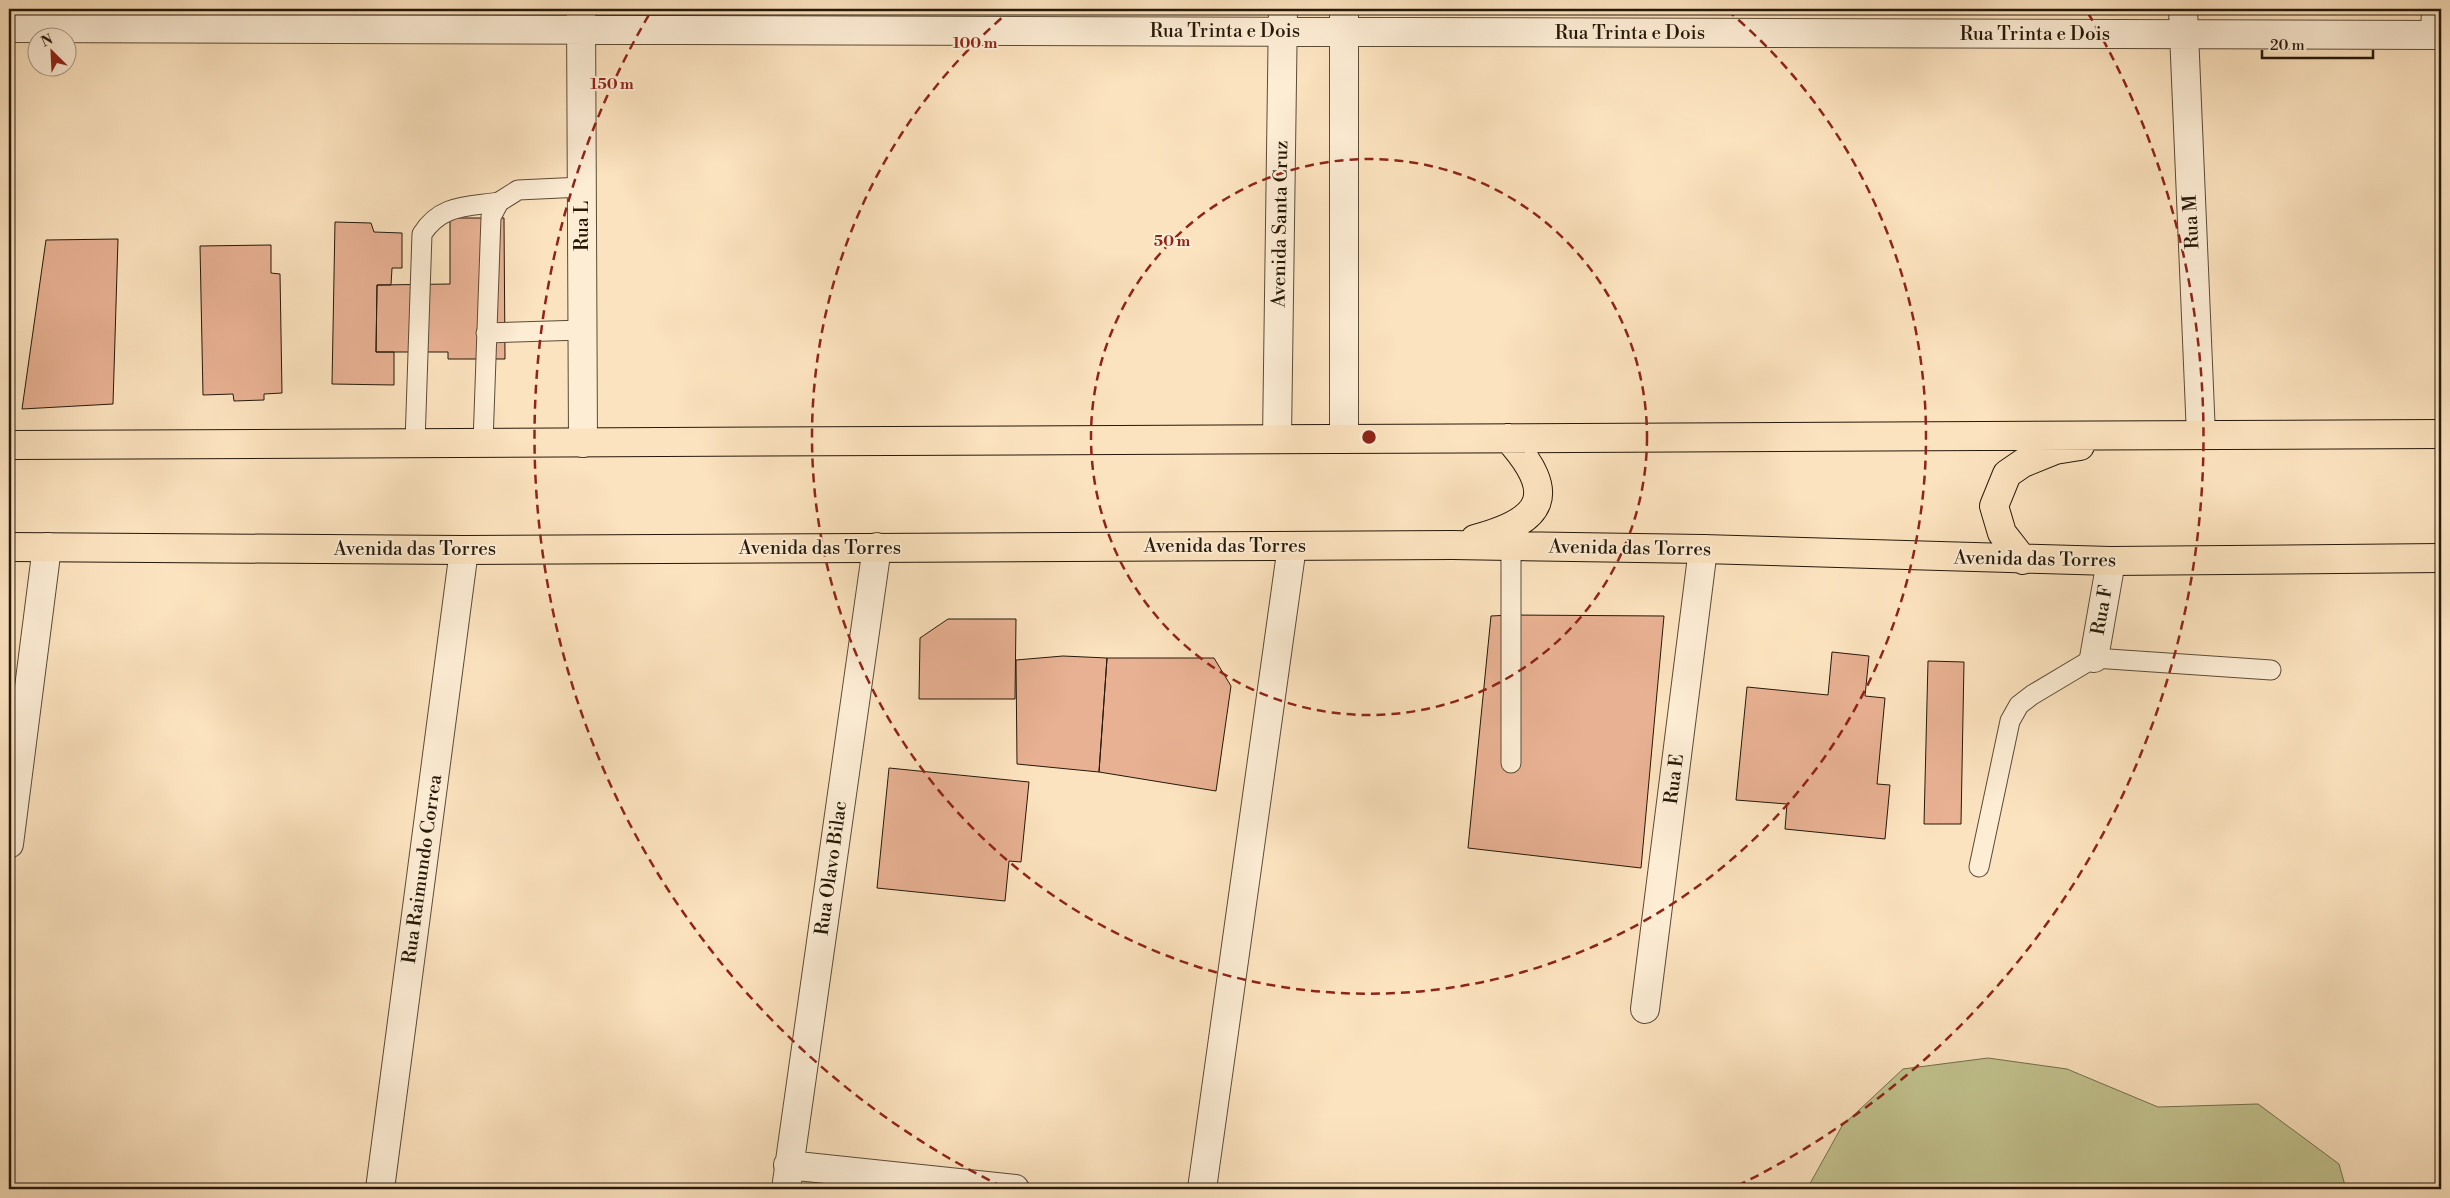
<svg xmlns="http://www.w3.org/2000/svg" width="2450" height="1198" viewBox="0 0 2450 1198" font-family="'Libre Bodoni',serif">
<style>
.green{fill:#c2c38f;stroke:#746e4c}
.building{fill:#e8b193;stroke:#251809}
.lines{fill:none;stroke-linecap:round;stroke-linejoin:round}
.lane-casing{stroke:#5b4b36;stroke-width:21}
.street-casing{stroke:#5b4b36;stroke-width:30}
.primary-casing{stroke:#251809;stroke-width:30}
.lane{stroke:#fdedd5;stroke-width:19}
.street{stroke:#fdedd5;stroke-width:28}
.primary{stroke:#fce3bf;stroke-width:28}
.ring{fill:none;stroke:#8f2418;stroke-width:2.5;stroke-dasharray:9 6}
.labels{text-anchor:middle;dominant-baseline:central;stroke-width:4;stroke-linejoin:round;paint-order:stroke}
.street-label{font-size:19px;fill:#251809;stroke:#fdedd5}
.centre{fill:#8f2418;stroke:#fdedd5;stroke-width:2.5}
.ring-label{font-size:15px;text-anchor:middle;font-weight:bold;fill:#8f2418;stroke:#fdedd5;stroke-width:4;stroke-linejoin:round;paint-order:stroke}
</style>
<rect width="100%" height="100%" fill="#fce3bf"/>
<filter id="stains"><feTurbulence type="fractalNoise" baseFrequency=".004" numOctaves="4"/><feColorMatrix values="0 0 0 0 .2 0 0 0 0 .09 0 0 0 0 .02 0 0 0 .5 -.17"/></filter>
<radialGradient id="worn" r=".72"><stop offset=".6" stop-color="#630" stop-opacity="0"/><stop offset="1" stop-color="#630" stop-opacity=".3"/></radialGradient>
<path class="green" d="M1988 1058 2067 1069 2158 1107 2258 1104 2339 1164 2346 1189H1807L1842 1126 1903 1069Z"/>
<path class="building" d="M450 218H504L505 359H448V352H376L377 285 450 284Z
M335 222 371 223 374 232 402 233V268H392L391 285H377L376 352H394V385L332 384Z
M118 239 113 404 22 409 46 240Z
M271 245V273L280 274 282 393 264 394V400L234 401 233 394 203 395 200 246Z
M1511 615 1664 616 1641 868 1468 848 1491 616Z
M948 619H1016L1015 699H919L920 638Z
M1832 652 1869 656 1865 696 1885 698 1877 784 1890 785 1885 839 1785 829 1787 804 1736 800 1747 687 1828 695Z
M1063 656 1107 658 1099 772 1017 764 1016 660Z
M1107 658H1214L1231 686 1216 791 1099 772Z
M1928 661 1964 662 1961 824H1924Z
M889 768 1029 782 1021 862 1009 861 1005 901 877 888Z"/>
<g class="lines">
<g class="lane-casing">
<path id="lane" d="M486 333 583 330
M415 443 422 234C441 204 467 207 499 202
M483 443 491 217 499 202 518 190 582 187
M1511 546V763
M1979 867 2010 721 2019 705 2032 695 2094 658 2271 670"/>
</g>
<g class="street-casing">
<path id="street" d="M581 9 583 443
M1344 9V439
M2183 9 2201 435
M9 28 2441 35
M2435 35 2436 9
M1277 439 1283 9
M2094 658 2111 561
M9 844 47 547
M1645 1009 1703 549
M788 1165 1015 1189
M380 1189 464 550
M786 1189 877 547
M1202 1189 1292 546"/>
</g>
<g class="primary-casing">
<path id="primary" d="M9 445 2441 434
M1475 539C1545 520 1558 494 1508 438
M9 547 464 550 1452 545 1703 549 2111 561 2441 558
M2023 560 2002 533 1994 506 2007 474 2023 463 2055 450 2080 446"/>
</g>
<use href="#lane" class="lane"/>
<use href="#street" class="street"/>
<use href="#primary" class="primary"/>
</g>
<g class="ring">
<circle cx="1369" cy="437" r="278"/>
<path d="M1727 10A557 557 0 1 1 1011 10"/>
<path d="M1003 1187A835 835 0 0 1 650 13M2088 13A835 835 0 0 1 1735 1187"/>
</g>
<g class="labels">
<g class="street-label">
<text x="1225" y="31">Rua Trinta e Dois</text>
<text x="1630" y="33">Rua Trinta e Dois</text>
<text x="2035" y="34">Rua Trinta e Dois</text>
<text transform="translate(2191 222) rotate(-93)">Rua M</text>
<text transform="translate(1280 224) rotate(-89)">Avenida Santa Cruz</text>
<text transform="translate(582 226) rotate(-90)">Rua L</text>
<text x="1225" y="546">Avenida das Torres</text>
<text x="820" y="548">Avenida das Torres</text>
<text transform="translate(1630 548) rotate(1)">Avenida das Torres</text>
<text x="415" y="549">Avenida das Torres</text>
<text transform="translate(2035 559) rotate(1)">Avenida das Torres</text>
<text transform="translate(2102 610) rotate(-80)">Rua F</text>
<text transform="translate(1674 779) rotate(-83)">Rua E</text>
<text transform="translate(831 868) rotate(-82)">Rua Olavo Bilac</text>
<text transform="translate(422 869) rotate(-82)">Rua Raimundo Correa</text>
</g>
</g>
<circle cx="1369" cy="437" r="8" class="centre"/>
<g class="ring-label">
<text x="975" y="48">100 m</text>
<text x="612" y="89">150 m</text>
<text x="1172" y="246">50 m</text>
</g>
<rect width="2450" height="1198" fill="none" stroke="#fce3bf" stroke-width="30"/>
<rect x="10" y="10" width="2430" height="1178" fill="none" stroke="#251809" stroke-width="2.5"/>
<rect x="15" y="15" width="2420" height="1168" fill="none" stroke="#251809"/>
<g transform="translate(52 52) rotate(336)"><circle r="24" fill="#fdedd5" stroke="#a79883"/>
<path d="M0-4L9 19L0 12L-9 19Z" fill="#8f2418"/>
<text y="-8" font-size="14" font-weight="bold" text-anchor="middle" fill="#251809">N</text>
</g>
<path d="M2262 50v8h111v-8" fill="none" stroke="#251809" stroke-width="2.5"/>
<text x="2270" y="50" font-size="15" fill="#251809" stroke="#fdedd5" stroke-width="4" paint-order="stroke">20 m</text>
<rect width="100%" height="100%" filter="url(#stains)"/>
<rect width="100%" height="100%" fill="url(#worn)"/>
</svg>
